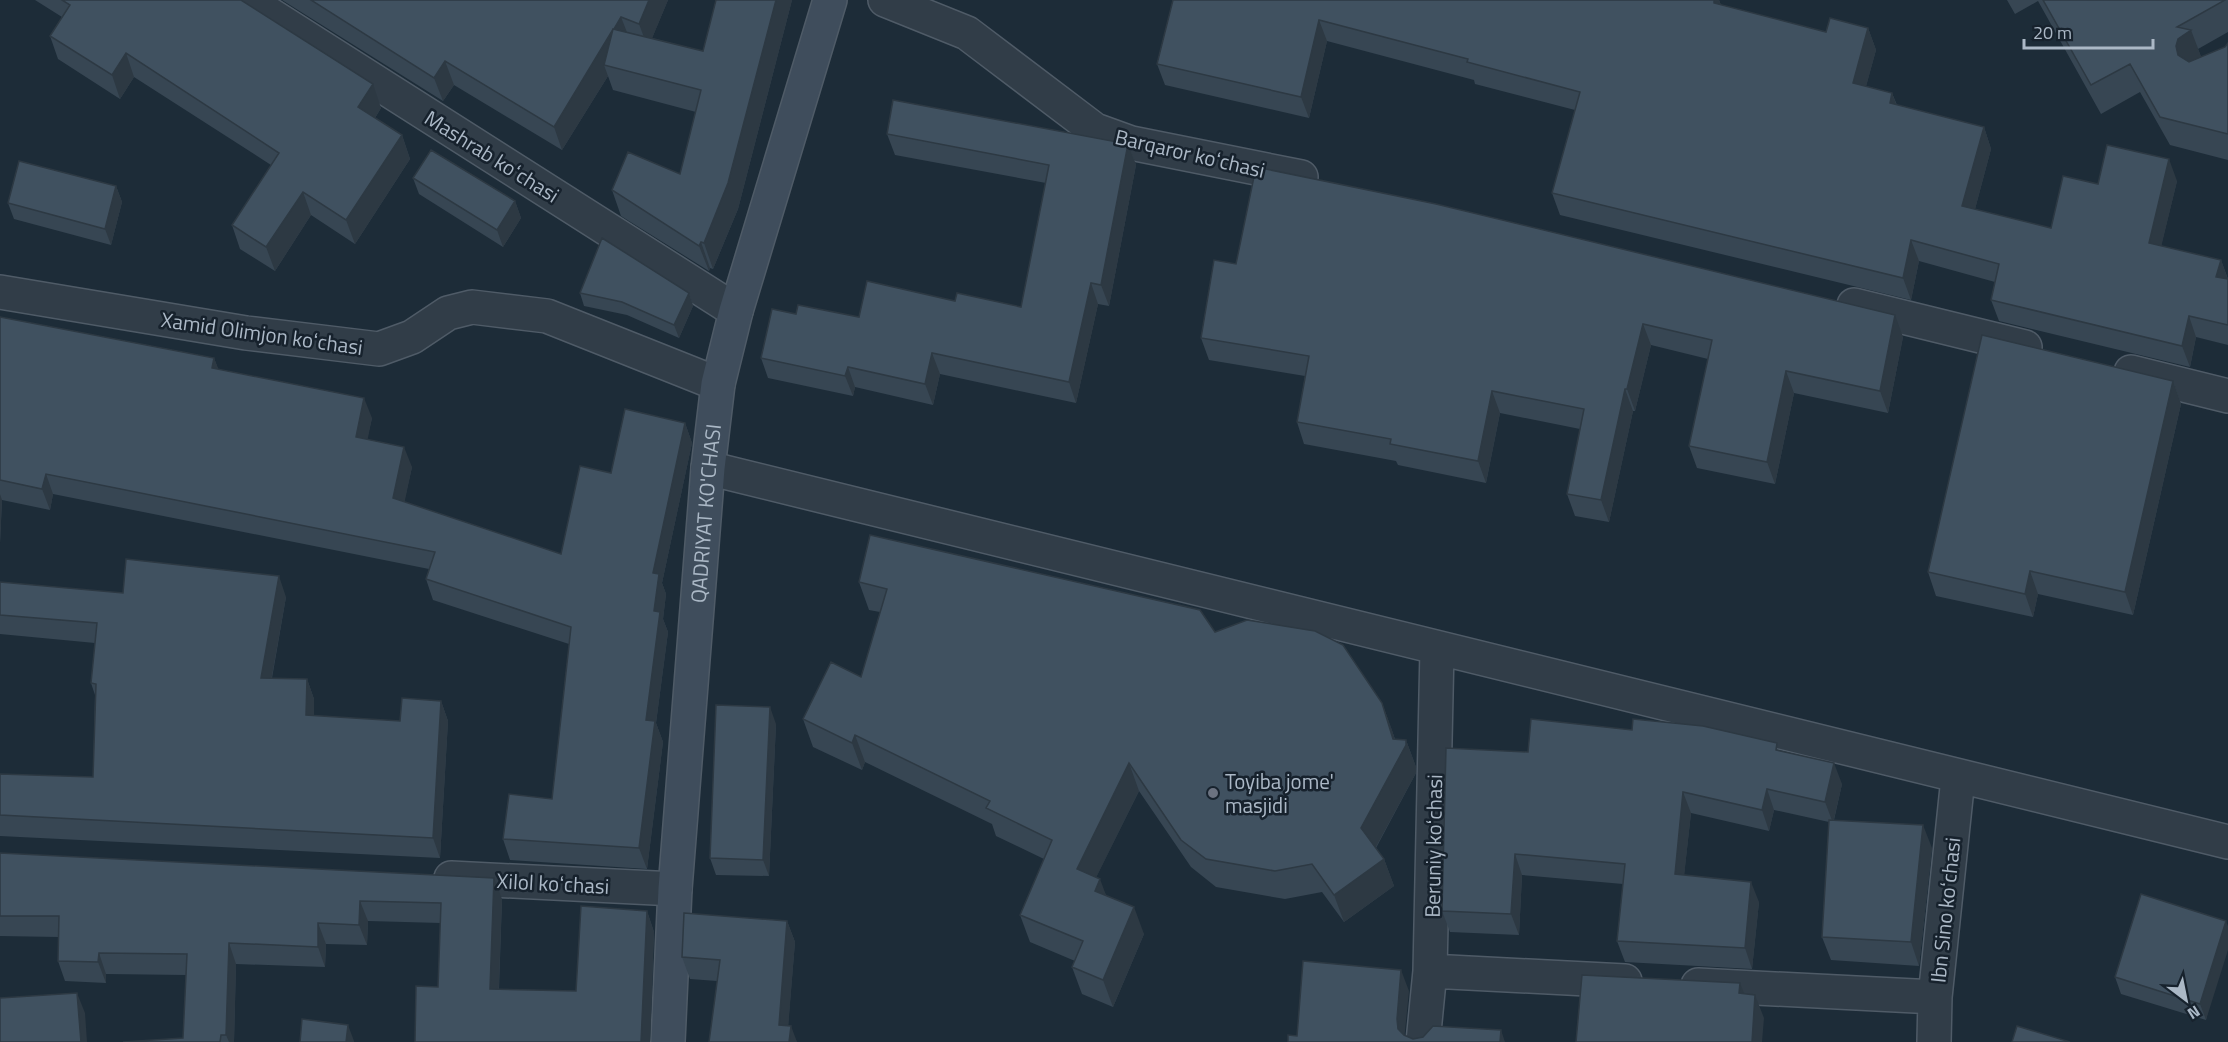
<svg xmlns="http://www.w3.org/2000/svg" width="2228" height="1042" viewBox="0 0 2228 1042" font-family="'Titillium Web',sans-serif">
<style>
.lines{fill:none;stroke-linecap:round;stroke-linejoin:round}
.street-casing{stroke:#4f5b67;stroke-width:36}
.secondary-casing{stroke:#4f5b67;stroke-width:36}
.street{stroke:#313d48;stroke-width:33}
.secondary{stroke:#3f4d5c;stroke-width:33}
.wall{fill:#374653}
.shaded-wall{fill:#2d3943}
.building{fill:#405160;stroke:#2d3943;stroke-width:1.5}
.worship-dot{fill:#6b7280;stroke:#17222d;stroke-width:2}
.labels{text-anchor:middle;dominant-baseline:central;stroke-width:5;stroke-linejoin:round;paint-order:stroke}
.street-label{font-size:21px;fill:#abb8c6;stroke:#17222d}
.poi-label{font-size:21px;fill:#abb8c6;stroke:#17222d;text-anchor:start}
</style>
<rect width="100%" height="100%" fill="#1d2c38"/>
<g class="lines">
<g class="street-casing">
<path id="street" d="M247 0 736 311
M885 0 967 33 1095 130 1131 143 1301 177
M0 292 246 333 379 349 412 337 448 313 472 307 547 316 718 384
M1854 305 2025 347
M2131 372 2228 396
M708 468 2228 842
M451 878 675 889
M1430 971 1625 981
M1698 985 1935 997
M1423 1042 1430 971 1437 649
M1934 1042 1935 997 1958 778"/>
</g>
<g class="secondary-casing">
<g id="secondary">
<path id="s1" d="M668 1042 675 889 708 468 718 384 736 311 830 0"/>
</g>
</g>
<use href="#street" class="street"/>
<use href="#secondary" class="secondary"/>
</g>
<path class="wall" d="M35 0H241L381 108 375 118 402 135 410 159 355 244 311 215 275 271 240 249 232 225 271 165 134 77 120 99 58 59 50 36 62 17Z
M282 0H668L652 38 703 51 716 0H792L738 209 713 269 710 268 709 271 621 216 612 190 680 174 696 112 613 90 608 76 562 150 454 85 443 101Z
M1173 0H1719L1721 5 1826 32 1868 28 1876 50 1866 86 1892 93 1897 105 1984 127 1991 149 1975 209 2051 228 2098 184 2177 181 2161 246 2221 260 2228 279V345L2196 337 2190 367 1999 321 1991 300 1995 282 1919 261 1911 300 1560 215 1552 193 1575 110 1475 84 1474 80 1327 41 1309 118 1165 85 1157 64Z
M2007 0H2228V32L2198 49 2201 57 2225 47 2228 43V160L2170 145 2140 92 2101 114 2038 1 2015 14Z
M887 134 1128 144 1136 165 1109 306 1098 304 1076 403 940 374 933 405 855 387 853 396 768 378 761 358 796 314 859 317 955 301 1021 307 1046 183 895 155Z
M413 178 515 201 521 218 503 247 419 194Z
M116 186 122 202 111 245 14 219 8 203Z
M1236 264 1903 337 1888 413 1794 393 1775 484 1697 468 1689 446 1708 359 1651 345 1635 411H1633L1609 522 1575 516 1567 494 1580 429 1500 413 1486 483 1398 465 1396 461 1304 444 1297 422 1305 376 1209 360 1201 338Z
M580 293H689L693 306 679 338 627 315 584 306Z
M0 317 214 358 218 369 372 418 367 439 412 467 404 502 561 554 611 473 685 423 692 443 662 583 666 594 663 619 668 632 656 723 663 742 647 869 510 860 503 839 552 799 569 644 433 600 426 579 429 569 53 494 50 510 2 500 0 543Z
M2173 381 2181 404 2133 615 2038 594 2033 617 1936 596 1928 572Z
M0 582 123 593 286 597 272 678 307 679 314 699V716L400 721 441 701 448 721 440 858 0 836V774L93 777 95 695 91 683 95 643 0 634Z
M859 582 1215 632 1382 703 1395 739 1406 740 1416 767V773L1376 848 1384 859 1394 886 1344 922 1322 892 1285 899 1216 887 1191 867 1139 791 1096 877 1106 895 1144 934 1113 1007 1082 994 1072 967 1075 961 1030 942 1020 915 1044 859 996 836 992 824 865 762 862 770 813 747 803 719 861 677 880 612 869 610Z
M776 724 769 876 716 875 710 858Z
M1780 751 1842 784 1834 820 1932 848 1919 966 1831 960 1822 937 1829 822 1774 810 1769 831 1691 813 1684 875 1759 902 1752 969 1625 962 1617 941 1623 884 1522 875 1519 935 1450 932 1442 911 1528 752Z
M0 853 502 899 499 989 576 991 647 911 654 932 650 1042 438 987 441 923 368 921 367 945 326 944 325 967 236 964 234 1042H123L183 1038 186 975 106 974V983L65 981 58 961 59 937 0 936Z
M787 921 795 942 788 1026 797 1042 717 981 690 979 682 957Z
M2228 926 2206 1020 2121 994 2115 977Z"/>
<path class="shaded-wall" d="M649 0H668L648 48 639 24Z
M776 0H792L738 209 713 269 704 243Z
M1714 0H1719L1724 14 1714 3Z
M621 17 630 40 604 65 608 76 562 150 554 127Z
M1319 20 1327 41 1309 118 1301 97Z
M1868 28 1876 50 1861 105 1853 83Z
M2191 30 2202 59 2189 67 2178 55 2176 46 2178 39Z
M126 53 134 77 120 99 112 75Z
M445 61 454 85 443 101 434 78Z
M373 84 381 108 367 131 358 107Z
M1892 93 1900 115 1890 103Z
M1984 127 1991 149 1970 228 1962 206Z
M402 135 410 159 355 244 346 220Z
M1128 144 1136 165 1109 306 1101 285Z
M2169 159 2177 181 2157 264 2149 243Z
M116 186 122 202 111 245 105 229Z
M303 192 311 215 275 271 266 247Z
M515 201 521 218 503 247 497 230Z
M1911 240 1919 261 1911 300 1903 278Z
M701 242 710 268 709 271 699 246Z
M2221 260 2228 280 2216 277Z
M1091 283 1098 304 1076 403 1069 382Z
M689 293 693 306 679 338 674 325Z
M1895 315 1903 337 1888 413 1880 391Z
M2189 316 2196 337 2190 367 2182 346Z
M1643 324 1651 345 1635 411 1627 389Z
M932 353 940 374 933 405 925 384Z
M214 358 222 378 212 368Z
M848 367 855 387 853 396 845 376Z
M1786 371 1794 393 1775 484 1767 462Z
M2173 381 2181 404 2133 615 2125 592Z
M1625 389 1633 411 1609 522 1601 500Z
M1492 391 1500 413 1486 483 1478 461Z
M364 398 372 418 364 457 356 437Z
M685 423 692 443 662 583 666 594 663 619 668 632 656 723 663 742 647 869 639 848 646 720 653 573Z
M404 447 412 467 401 519 393 498Z
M46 474 53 494 50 510 42 489Z
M0 494 2 500 0 543Z
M2030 571 2038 594 2033 617 2025 594Z
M279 576 286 597 268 698 261 678Z
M307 679 314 699V735L306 715Z
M441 701 448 721 440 858 433 838Z
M1382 703 1392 730 1400 756 1406 740 1416 767V773L1371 856 1361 828 1393 739Z
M770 707 776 724 769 876 763 860Z
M855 735 865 762 862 770 852 743Z
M1129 763 1139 791 1087 896 1077 869Z
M1834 763 1842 784 1833 823 1825 802Z
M1767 789 1774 810 1769 831 1762 810Z
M1683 792 1691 813 1682 895 1675 874Z
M1923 825 1932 848 1919 966 1911 942Z
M1515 854 1522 875 1519 935 1511 914Z
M1384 859 1394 886 1344 922 1334 895Z
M494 878 502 899 498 1009 490 989Z
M1100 879 1110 906 1095 891Z
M1751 882 1759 902 1752 969 1745 948Z
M360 901 368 921 367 945 359 925Z
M1134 907 1144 934 1113 1007 1103 980Z
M647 911 654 932 650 1042H641Z
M787 921 795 942 787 1042 779 1025Z
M2226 921 2228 926V950L2206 1020 2200 1004Z
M318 923 326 944 325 967 318 947Z
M229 943 236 964 234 1042H229L226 1035Z
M99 953 106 974V983L98 962Z
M1401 970 1409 991 1404 1041 1398 1029 1397 1019Z
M1740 983 1749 1006 1739 993Z
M77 993 85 1013 87 1042H81Z
M1755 995 1764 1018 1762 1042H1752Z
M348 1025 354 1041V1042H346Z
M791 1026 797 1042H789Z
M1501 1030 1505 1042H1500Z"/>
<path class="building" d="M62 0H241L373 84 358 107 402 135 346 220 303 192 266 247 232 225 279 153 126 53 112 75 50 36 70 5Z
M311 0H649L639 24 621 17 614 29H613L612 31 554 127 445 61 434 78Z
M716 0H776L728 183 704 243 701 242 699 246 612 190 628 152 680 174 701 90 604 65 613 29 703 51Z
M1173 0H1714V3L1826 32 1830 18 1868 28 1853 83 1892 93 1890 103 1984 127 1962 206 2051 228 2063 176 2098 184 2107 145 2169 159 2149 243 2221 260 2216 277 2228 279V325L2189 316 2182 346 1991 300 1999 264 1911 240 1903 278 1552 193 1580 92 1467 62 1468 59 1319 20 1301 97 1157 64Z
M2043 0H2225L2177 27 2191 30 2178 39 2176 46 2178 55 2189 62 2225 47 2228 43V134L2160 117 2130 64 2091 85Z
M893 100 1128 144 1101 285 1091 283 1069 382 932 353 925 384 848 367 845 376 761 358 772 309 796 314 798 305 859 317 867 281 955 301 957 293 1021 307 1049 165 887 134Z
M431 150 515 201 497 230 413 178Z
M19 161 116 186 105 229 8 203Z
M1256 167 1436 204 1895 315 1880 391 1786 371 1767 462 1689 446 1712 340 1643 324 1627 389H1625L1601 500 1567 494 1584 409 1492 391 1478 461 1390 444 1391 439 1297 422 1309 356 1201 338 1214 260 1236 264Z
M602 238 689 293 674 325 622 302 580 293Z
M0 317 214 358 212 368 364 398 356 437 404 447 393 498 561 554 580 466 611 473 625 409 685 423 653 573 659 574 654 611 660 612 646 720 655 721 639 848 503 839 509 794 552 799 571 627 426 579 435 552 46 474 42 489 0 480Z
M1982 335 2173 381 2125 592 2030 571 2025 594 1928 572Z
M870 535 1200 610 1215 632 1247 620 1315 631 1343 645 1382 703 1393 739 1406 740V745L1361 828 1384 859 1334 895 1312 864 1275 871 1206 859 1181 840 1129 763 1077 869 1100 879 1095 891 1134 907 1103 980 1072 967 1083 941 1020 915 1052 840 986 808 990 801 855 735 852 743 803 719 831 662 861 677 887 589 859 582Z
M126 559 279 576 261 678 307 679 306 715 400 721 402 698 441 701 433 838 0 815V774L93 777 96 684 91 683 97 623 0 615V582L123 593Z
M716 705 770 707 763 860 710 858Z
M1531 719 1632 730 1633 719 1703 726 1777 743 1776 750 1834 763 1825 802 1767 789 1762 810 1683 792 1675 874 1751 882 1745 948 1617 941 1625 864 1515 854 1511 914 1442 911 1446 748 1528 752Z
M1829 820 1923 825 1911 942 1822 937Z
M0 853 494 878 490 989 576 991 581 906 647 911 641 1042H415L416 986 438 987 441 903 360 901 359 925 318 923V947L229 943 226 1035H221L220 1042H123L183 1038 187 954 99 953 98 962 58 961 59 916H0Z
M2141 894 2226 921 2200 1004 2115 977Z
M684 913 787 921 779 1025 791 1026 789 1042H709L720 960 682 957Z
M1303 961 1401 970 1397 1019 1398 1029 1404 1035 1413 1039 1423 1037 1433 1026 1501 1030 1500 1042H1288V1035L1297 1036Z
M1582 975 1740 983 1739 993 1755 995 1752 1042H1576Z
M77 993 81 1042H0V998Z
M302 1019 348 1025 346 1042H300Z
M2017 1026 2070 1042H2012Z"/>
<circle class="worship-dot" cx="1213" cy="793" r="6"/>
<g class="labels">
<g class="street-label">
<text transform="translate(1190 153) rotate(13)">Barqaror koʻchasi</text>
<text transform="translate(492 156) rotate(32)">Mashrab koʻchasi</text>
<text transform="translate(262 333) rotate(8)">Xamid Olimjon koʻchasi</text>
<text stroke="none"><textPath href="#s1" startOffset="530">QADRIYAT KO'CHASI</textPath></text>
<text transform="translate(1433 846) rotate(-89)">Beruniy koʻchasi</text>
<text transform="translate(553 883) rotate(3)">Xilol koʻchasi</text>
<text transform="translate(1945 910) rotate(-84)">Ibn Sino koʻchasi</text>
</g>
<g class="poi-label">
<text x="1225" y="781">Toyiba jome'<tspan x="1225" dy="24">masjidi</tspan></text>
</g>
</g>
<g transform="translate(2186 1000) rotate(148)" stroke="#17222d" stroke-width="4.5" paint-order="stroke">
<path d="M0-4.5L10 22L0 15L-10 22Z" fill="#abb8c6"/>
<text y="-9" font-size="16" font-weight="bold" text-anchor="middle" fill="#abb8c6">N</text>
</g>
<path d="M2024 39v9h129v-9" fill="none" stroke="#abb8c6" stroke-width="3"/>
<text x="2033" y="39" font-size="18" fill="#abb8c6" stroke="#17222d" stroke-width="4.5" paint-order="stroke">20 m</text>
</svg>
